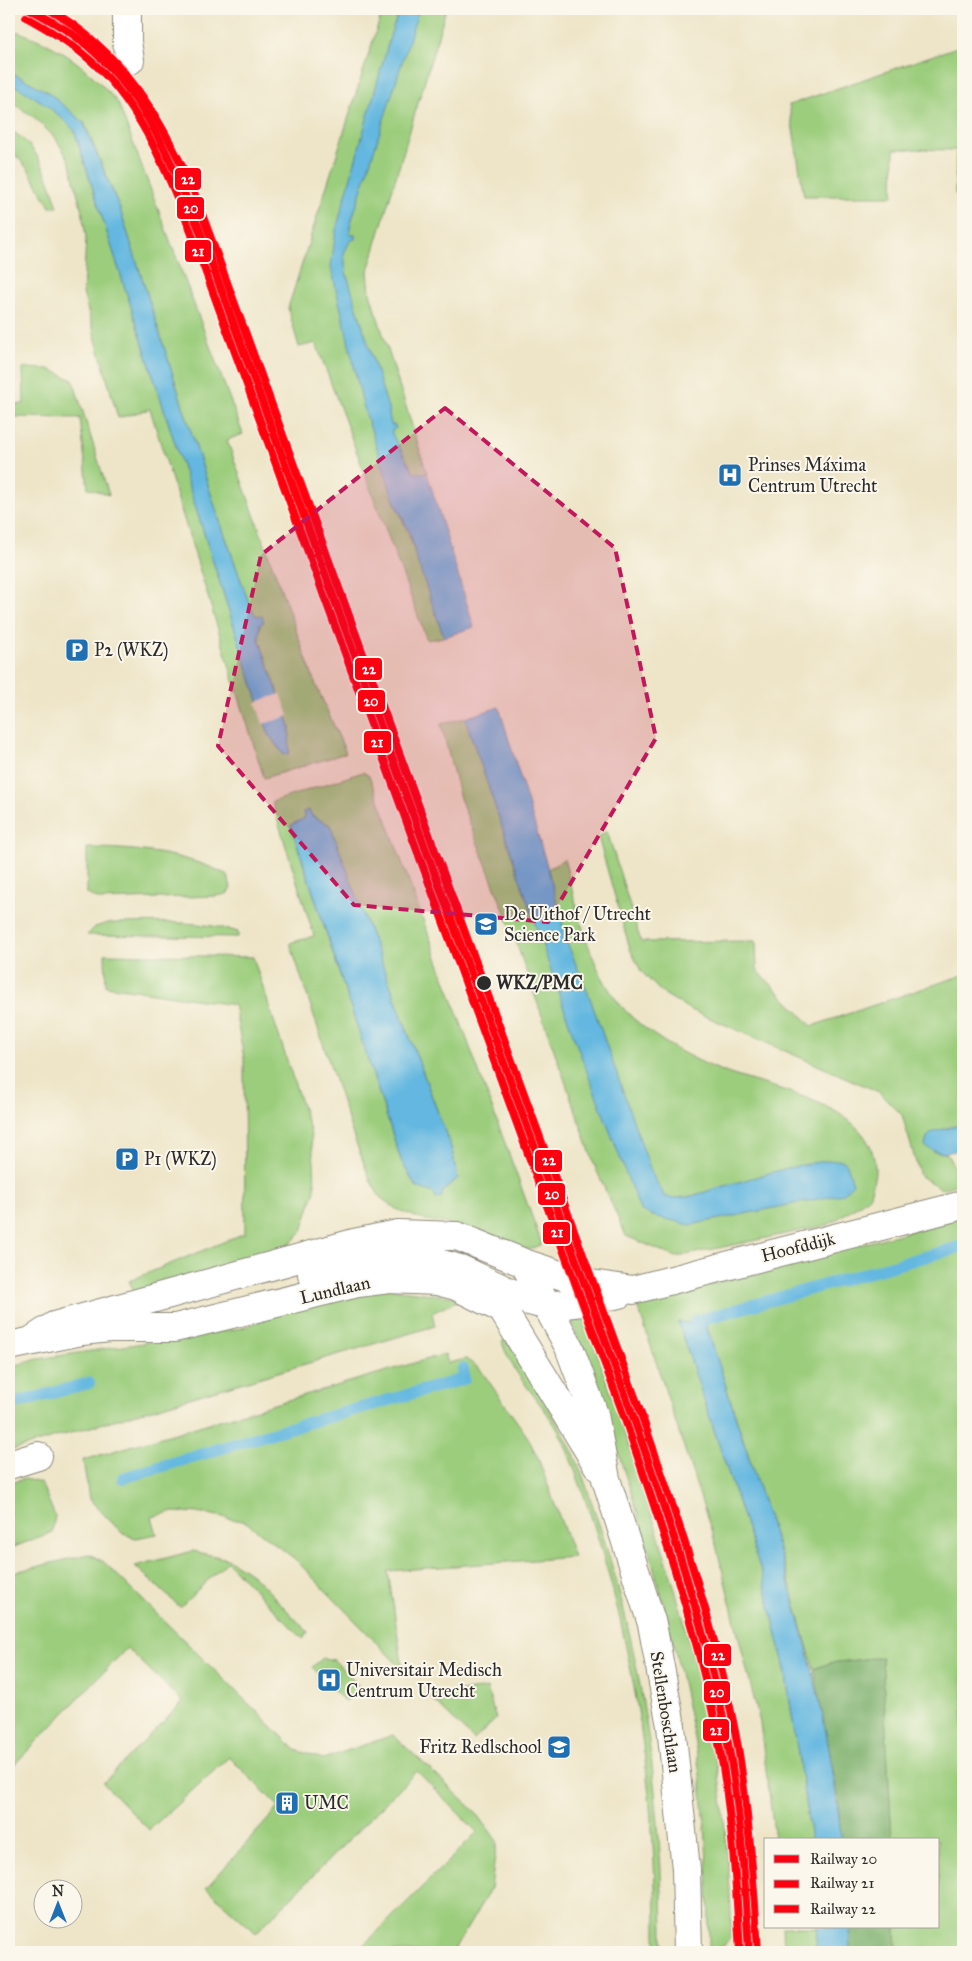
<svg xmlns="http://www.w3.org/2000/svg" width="972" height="1961" viewBox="0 0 972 1961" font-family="'IM FELL Great Primer',serif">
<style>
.green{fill:#9ccd7d;stroke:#647c54;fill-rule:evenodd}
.forest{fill:#7db06c;stroke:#546e4c}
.water{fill:#64b7e0;stroke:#487186}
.pier{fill:#eee5c8}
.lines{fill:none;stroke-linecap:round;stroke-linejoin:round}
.stream{stroke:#64b7e0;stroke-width:12}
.minor-casing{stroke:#8c887a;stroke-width:30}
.highway-casing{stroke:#8c887a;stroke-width:30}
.minor{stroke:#fff;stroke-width:28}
.highway{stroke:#fff;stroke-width:28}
.rail-1-casing{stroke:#fbf7ec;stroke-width:11}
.rail-2-casing{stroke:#fbf7ec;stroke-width:11}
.rail-3-casing{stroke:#fbf7ec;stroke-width:11}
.rail-1{stroke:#ff0010;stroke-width:8}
.rail-2{stroke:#ff0010;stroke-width:8}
.rail-3{stroke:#ff0010;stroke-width:8}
.marked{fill:#c2185b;fill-opacity:0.2;stroke:#c2185b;stroke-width:4;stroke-dasharray:10 6;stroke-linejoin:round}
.stop-dot{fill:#2b2b2b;stroke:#fbf7ec;stroke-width:2}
.labels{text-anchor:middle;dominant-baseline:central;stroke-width:4;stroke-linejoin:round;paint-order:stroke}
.poi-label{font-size:18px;fill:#2b2b2b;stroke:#fbf7ec;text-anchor:start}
.stop-label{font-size:18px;font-weight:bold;fill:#2b2b2b;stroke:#fbf7ec;text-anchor:start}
.street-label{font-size:18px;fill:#2b2b2b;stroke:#fbf7ec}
.line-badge{stroke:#fbf7ec;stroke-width:2}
.badge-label{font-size:14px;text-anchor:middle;font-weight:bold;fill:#fff}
</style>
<rect width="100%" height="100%" fill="#fbf7ec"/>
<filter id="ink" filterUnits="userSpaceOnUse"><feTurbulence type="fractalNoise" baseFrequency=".02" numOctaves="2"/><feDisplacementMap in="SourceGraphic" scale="10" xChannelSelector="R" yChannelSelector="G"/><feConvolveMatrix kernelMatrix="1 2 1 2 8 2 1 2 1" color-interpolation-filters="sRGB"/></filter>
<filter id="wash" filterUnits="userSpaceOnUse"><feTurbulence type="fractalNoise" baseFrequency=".0096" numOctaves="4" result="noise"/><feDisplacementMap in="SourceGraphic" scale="20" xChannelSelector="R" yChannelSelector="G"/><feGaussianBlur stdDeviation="1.12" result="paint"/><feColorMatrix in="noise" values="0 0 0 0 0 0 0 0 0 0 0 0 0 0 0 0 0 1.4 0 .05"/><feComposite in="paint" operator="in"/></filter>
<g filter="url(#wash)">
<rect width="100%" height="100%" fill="#eee5c8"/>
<path class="green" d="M383 9H446L368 271 370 293 427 473H414L409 464 393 499C415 542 427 590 444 637L427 640 316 343 299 347 288 308Z
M9 29C56 43 86 65 118 103L243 434 227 440 315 683 346 753 264 778 150 409 118 418 83 293 86 238 83 215 69 160 56 139 34 117 9 101ZM84 122 120 209 217 513 250 606 260 624 259 639 290 726 289 752 279 749 269 735 74 130Z
M963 45V194H955L956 150 894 149 893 196H804L789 105Z
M9 130C38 143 49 179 58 207H50L28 169 9 148Z
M23 368 49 369 73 380 109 495 88 488 80 418 9 417V405L24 404Z
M465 718 518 873 548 869 564 859C579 913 590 980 634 1019 658 1041 692 1059 722 1071 770 1090 877 1102 875 1172 874 1181 871 1190 869 1198L828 1225 676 1257 626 1236 596 1169 511 928 460 798 441 724Z
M363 772 369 776 381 805 542 1244 528 1250 480 1230 421 1219 396 1209 380 1197 371 1182 353 1135 290 943 314 936 272 802ZM309 810 312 816 330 825 452 1150 458 1178C440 1194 439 1195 416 1187L401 1160 291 826 305 818 303 812Z
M607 831 641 942 756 941 757 970 812 1026 963 975V1124L933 1132V1151L947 1154 963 1182 942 1189 920 1176 902 1115 879 1092 689 1009 661 992 641 971 630 949 598 837Z
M87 848C135 848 184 853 228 875L231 888 227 894 217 896 100 900 87 894Z
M108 923C151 923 197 919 238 932V937L87 935 95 927Z
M105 954 253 957 310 1130 314 1162 315 1190 302 1231 290 1244 272 1255 135 1293 129 1281 245 1233 244 1058 234 1005 106 986Z
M963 1217V1952H897L896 1927H938V1840H892L882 1657 830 1663 814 1669 787 1574 706 1325 678 1322 763 1577 785 1669 811 1840H775L760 1723 716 1545 637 1304Z
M377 1287 463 1298 432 1313 435 1326 9 1451V1367L38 1359 242 1328 298 1306Z
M586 1319C635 1465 690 1612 717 1764 726 1821 730 1879 732 1937L718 1952H709C709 1894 707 1833 700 1775 697 1750 691 1725 686 1701 660 1571 617 1445 572 1321Z
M506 1338C526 1373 550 1406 568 1442 582 1469 590 1499 600 1527 645 1664 663 1809 663 1952H656C657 1779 630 1607 565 1445 550 1407 514 1381 502 1342Z
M445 1354 448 1363 466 1359 480 1369 527 1436 538 1458 574 1557 388 1571 403 1670 295 1559 246 1522 204 1513 171 1512 152 1517 157 1534 136 1538 123 1534 89 1499 83 1460Z
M25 1479 41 1483 55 1516 52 1532 9 1549V1483Z
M193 1551 228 1559 244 1569 254 1576 308 1632 303 1639 227 1562 180 1607 135 1566Z
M89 1554 104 1562 296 1750 323 1759 393 1735 476 1812 497 1841 491 1888 453 1952H357L477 1832 417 1771 256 1933 206 1888 279 1807 229 1757 149 1830 103 1783 183 1702 127 1648 9 1770V1576L19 1571Z
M323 1658 334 1660 360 1687 345 1702 312 1667Z
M487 1688 496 1719 474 1740 429 1696Z
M783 1927H817L816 1952H784Z"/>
<path class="forest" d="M882 1657 892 1840H841L838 1797 814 1669 830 1663Z
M849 1927H896L897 1952H850Z"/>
<path class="water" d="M400 9H419L350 226V235H355V239L350 241 344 253 346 272 388 408 391 425H395L396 428 392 430V434L414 473H427L474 627 444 637 416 558 410 533 393 498 363 405 331 267 336 230 391 33Z
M9 71 48 92 83 122 120 209 217 513 250 606 255 615 262 616 264 622 260 624 259 639 290 726 289 753 284 755 269 735 74 130C54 109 34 95 9 83Z
M499 707 548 869 568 945 590 998 652 1174 665 1197C689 1200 699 1193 721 1187 757 1177 806 1160 842 1160L847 1164 853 1184 843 1194 690 1225 653 1216 640 1210 573 1035 465 718Z
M309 810 312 816 330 825 452 1150 458 1178 442 1192V1197L436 1199 434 1193 416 1187 401 1160 291 825 305 818 303 812Z
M963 1124V1149C948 1153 939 1155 925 1146L927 1137 933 1132Z
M678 1322 706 1324C721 1370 735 1416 750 1461 791 1585 830 1709 841 1840H811L785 1669 763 1577Z
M817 1927H849L850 1952H816Z"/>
<path class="pier" d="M281 694 289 716 263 724 256 702Z"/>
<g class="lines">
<path class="stream" d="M702 1339 696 1321 963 1246
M9 1405 89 1383
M123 1478 275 1432 464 1379 463 1369"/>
</g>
</g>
<g filter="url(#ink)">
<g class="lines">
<g class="minor-casing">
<path id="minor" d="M524 1263 569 1347 594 1414 606 1479 652 1624 671 1726 686 1869 688 1952
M312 1274 383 1257 427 1260 460 1269 529 1301 548 1306 590 1301 619 1294
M34 1339 54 1326 354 1243 398 1234 457 1236 524 1263 584 1283 633 1290 963 1205
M9 1346 82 1331 110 1328H175L358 1283 389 1279 437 1281 456 1286 502 1309 598 1466
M9 1465 38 1456"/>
</g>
<g class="highway-casing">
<path id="highway" d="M127 9V42L130 60"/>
</g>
<use href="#minor" class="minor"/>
<use href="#highway" class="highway"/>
<g class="rail-1-casing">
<path id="rail-1" d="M30 9C51 21 72 32 90 48 145 95 173 164 199 229L630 1408C669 1520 708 1632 729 1749 741 1816 745 1884 749 1952"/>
</g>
<g class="rail-2-casing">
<path id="rail-2" d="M26 17C46 28 65 39 83 54 138 98 166 169 191 232L622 1411C660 1522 699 1633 720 1749 732 1816 736 1884 740 1952"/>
</g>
<g class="rail-3-casing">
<path id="rail-3" d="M48 9C121 49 161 117 194 192L638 1405C677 1517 717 1630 738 1747 749 1815 754 1883 758 1951"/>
</g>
<use href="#rail-1" class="rail-1"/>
<use href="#rail-2" class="rail-2"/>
<use href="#rail-3" class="rail-3"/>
</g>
</g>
<path class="marked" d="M445 408 615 548 656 738 548 922 354 905 218 746 261 555Z"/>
<defs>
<g id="hospital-square" transform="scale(1.25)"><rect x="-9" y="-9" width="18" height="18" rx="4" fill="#1f6fb2" stroke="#fbf7ec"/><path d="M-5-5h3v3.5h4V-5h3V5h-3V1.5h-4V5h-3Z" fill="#fff"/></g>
<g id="parking-square" transform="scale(1.25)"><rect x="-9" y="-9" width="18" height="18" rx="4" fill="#1f6fb2" stroke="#fbf7ec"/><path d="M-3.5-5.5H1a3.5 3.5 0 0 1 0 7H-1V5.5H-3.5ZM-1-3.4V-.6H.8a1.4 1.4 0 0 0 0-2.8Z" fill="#fff"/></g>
<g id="university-square" transform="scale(1.25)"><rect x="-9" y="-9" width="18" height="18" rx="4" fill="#1f6fb2" stroke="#fbf7ec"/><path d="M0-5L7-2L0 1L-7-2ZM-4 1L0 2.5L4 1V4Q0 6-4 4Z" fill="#fff"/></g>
<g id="school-square" transform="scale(1.25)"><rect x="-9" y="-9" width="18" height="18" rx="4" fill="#1f6fb2" stroke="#fbf7ec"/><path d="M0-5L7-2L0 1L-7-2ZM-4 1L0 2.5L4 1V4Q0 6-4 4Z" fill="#fff"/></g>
<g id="building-square" transform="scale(1.25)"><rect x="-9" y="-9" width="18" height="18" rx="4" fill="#1f6fb2" stroke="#fbf7ec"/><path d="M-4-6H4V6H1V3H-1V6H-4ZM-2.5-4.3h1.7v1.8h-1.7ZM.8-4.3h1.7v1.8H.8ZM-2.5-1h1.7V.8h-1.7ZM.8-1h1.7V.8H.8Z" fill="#fff"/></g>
</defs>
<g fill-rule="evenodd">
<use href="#hospital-square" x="730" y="475"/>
<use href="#parking-square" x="77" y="650"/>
<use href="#university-square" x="486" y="924"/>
<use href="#parking-square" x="127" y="1159"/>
<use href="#hospital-square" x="329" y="1680"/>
<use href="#school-square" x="559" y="1747"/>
<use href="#building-square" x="287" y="1803"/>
</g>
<circle class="stop-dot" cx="484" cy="983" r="8"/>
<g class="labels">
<g class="poi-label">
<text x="748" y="465">Prinses Máxima<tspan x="748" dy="21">Centrum Utrecht</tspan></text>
<text x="94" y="650">P2 (WKZ)</text>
<text x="504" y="914">De Uithof / Utrecht<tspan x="504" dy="21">Science Park</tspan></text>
<text x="144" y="1159">P1 (WKZ)</text>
<text x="346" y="1670">Universitair Medisch<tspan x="346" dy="21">Centrum Utrecht</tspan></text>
<text x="542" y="1747" text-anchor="end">Fritz Redlschool</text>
<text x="304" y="1803">UMC</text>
</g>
<g class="stop-label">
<text x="496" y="983">WKZ/PMC</text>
</g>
<g class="street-label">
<text transform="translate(798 1247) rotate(-14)">Hoofddijk</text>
<text transform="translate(335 1290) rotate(-13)">Lundlaan</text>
<text transform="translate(666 1712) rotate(81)">Stellenboschlaan</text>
</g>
</g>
<g class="line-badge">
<rect x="174" y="167" width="28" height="24" rx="5" fill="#ff0010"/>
<rect x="176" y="196" width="29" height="24" rx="5" fill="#ff0010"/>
<rect x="184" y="239" width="28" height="24" rx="5" fill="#ff0010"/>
<rect x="354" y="657" width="29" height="24" rx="5" fill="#ff0010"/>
<rect x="357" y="689" width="29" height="24" rx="5" fill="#ff0010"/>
<rect x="363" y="730" width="29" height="24" rx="5" fill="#ff0010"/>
<rect x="534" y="1149" width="29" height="24" rx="5" fill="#ff0010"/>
<rect x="537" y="1182" width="29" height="24" rx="5" fill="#ff0010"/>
<rect x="542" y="1221" width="29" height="24" rx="5" fill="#ff0010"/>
<rect x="703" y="1643" width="29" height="24" rx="5" fill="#ff0010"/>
<rect x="703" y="1680" width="28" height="24" rx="5" fill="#ff0010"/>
<rect x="702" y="1718" width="28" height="24" rx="5" fill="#ff0010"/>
</g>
<g class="badge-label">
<text x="188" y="184">22</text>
<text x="191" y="213">20</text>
<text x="198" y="256">21</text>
<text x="369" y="674">22</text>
<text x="371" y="706">20</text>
<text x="377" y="747">21</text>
<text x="549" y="1165">22</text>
<text x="552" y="1199">20</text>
<text x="557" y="1237">21</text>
<text x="718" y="1660">22</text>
<text x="717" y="1697">20</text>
<text x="716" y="1735">21</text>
</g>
<rect width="972" height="1961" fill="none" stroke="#fbf7ec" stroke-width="30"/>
<rect x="764" y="1838" width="175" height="90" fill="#fbf7ec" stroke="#a8a59f"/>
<rect x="774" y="1855" width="25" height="8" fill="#ff0010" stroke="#a8a59f"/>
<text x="810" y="1864" font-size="15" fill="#2b2b2b">Railway 20</text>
<rect x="774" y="1880" width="25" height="8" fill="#ff0010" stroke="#a8a59f"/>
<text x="810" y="1888" font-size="15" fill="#2b2b2b">Railway 21</text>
<rect x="774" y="1905" width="25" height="8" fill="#ff0010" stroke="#a8a59f"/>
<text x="810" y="1914" font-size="15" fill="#2b2b2b">Railway 22</text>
<g transform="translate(58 1904)"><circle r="24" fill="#fbf7ec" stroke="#a8a59f"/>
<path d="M0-4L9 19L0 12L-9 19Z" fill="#1f6fb2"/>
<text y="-8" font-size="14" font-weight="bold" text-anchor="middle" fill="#2b2b2b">N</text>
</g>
</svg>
